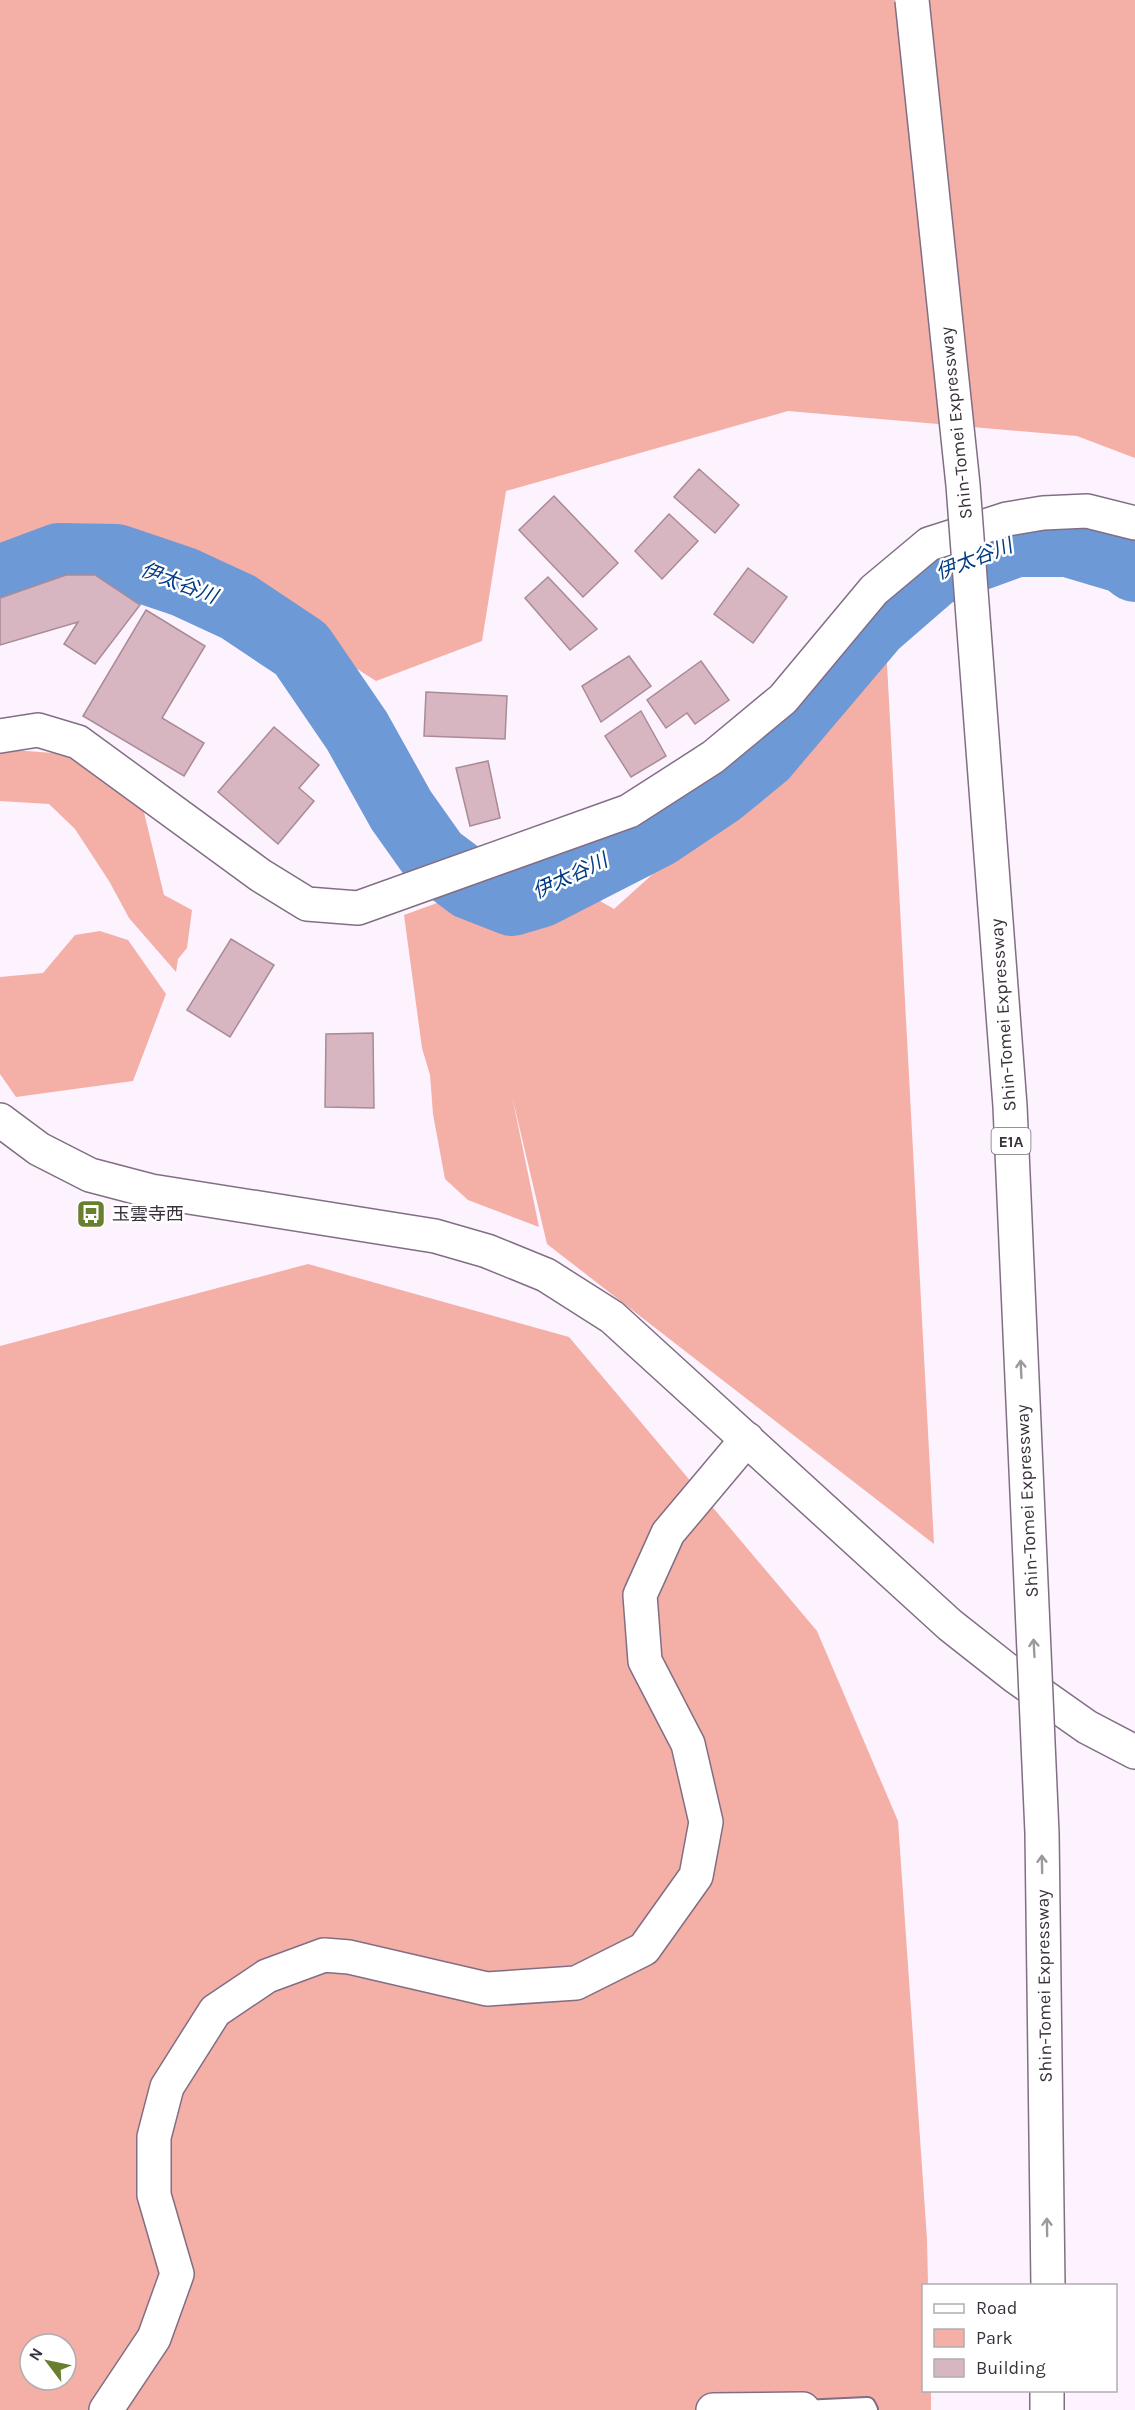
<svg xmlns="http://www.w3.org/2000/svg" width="1135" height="2410" viewBox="0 0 1135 2410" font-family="Karla,'Noto Sans JP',sans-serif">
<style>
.green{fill:#f4afa7;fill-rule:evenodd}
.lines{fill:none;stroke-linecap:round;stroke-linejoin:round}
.river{stroke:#6e99d7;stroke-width:70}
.building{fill:#d7b6c2;stroke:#a98a95;stroke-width:1.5}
.service-casing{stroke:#826e84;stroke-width:20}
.minor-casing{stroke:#826e84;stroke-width:36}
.tertiary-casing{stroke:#826e84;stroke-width:36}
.motorway-casing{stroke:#826e84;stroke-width:36}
.service{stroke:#fff;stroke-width:16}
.minor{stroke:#fff;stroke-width:33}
.tertiary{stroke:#fff;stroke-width:33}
.motorway{stroke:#fff;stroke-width:33}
.motorway-bridge-casing{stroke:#826e84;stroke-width:36;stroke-linecap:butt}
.motorway-bridge{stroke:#fff;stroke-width:33}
.oneway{stroke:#9c989d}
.labels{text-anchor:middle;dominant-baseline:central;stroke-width:5;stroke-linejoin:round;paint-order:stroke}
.shield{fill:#fff;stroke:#746f76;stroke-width:1.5}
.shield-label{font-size:16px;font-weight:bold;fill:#39313b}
.street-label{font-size:18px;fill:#39313b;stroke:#fff}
.poi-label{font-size:18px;fill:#39313b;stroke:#fff;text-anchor:start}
.water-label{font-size:20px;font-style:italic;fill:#003b83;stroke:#fff}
</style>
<rect width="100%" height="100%" fill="#fcf3fe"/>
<path class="green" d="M0 0H1135V458L1077 436 788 411 506 491 482 641 376 681 257 605 113 544 0 566Z
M886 645 934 1544 547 1244 512 1096 539 1227 468 1200 445 1179 433 1114 430 1075 422 1048 404 915 539 866 614 909 786 754Z
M0 749 53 753 91 764 142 804 164 895 192 910 187 948 178 959 176 972 129 918 109 881 75 829 49 804 0 801Z
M100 931 128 940 166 994 133 1081 16 1097 0 1074V977L43 973 75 935Z
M308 1264 569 1337 817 1631 898 1821 927 2239 928 2285 924 2286V2390L931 2391V2410H0V1346ZM30 2344H66V2380H30Z"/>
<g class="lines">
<path class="river" d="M0 580 59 558 116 559 184 582 238 607 301 649 357 731 401 810 435 858 471 885 512 901 539 893 658 832 719 791 763 755 874 624 934 572 1016 542H1068L1125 559 1135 567"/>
</g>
<path class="building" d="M699 469 739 505 715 533 674 497Z
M554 496 618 563 583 597 519 530Z
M669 514 698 541 662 579 635 551Z
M748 568 787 597 753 643 714 614Z
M66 575H95L140 605 95 664 64 644 78 622 0 645V598Z
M548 577 597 629 570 650 525 598Z
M146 610 205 646 162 718 204 743 184 776 83 716Z
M629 656 651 686 601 722 582 686Z
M701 661 729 700 695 724 687 713 666 728 647 700Z
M426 692 507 696 505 739 424 736Z
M641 711 666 756 631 777 605 736Z
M274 727 319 765 299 788 314 801 278 844 218 792Z
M488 761 500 818 470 826 456 768Z
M231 939 274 965 230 1037 187 1010Z
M373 1033 374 1108 325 1107 326 1034Z"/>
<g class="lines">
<g class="service-casing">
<path id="service" d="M803 2409 867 2406 869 2410"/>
</g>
<g class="minor-casing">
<path id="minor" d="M0 736 38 730 78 742 260 875 307 904 358 908 629 811 713 757 783 699 874 590 929 544 1007 519 1043 513 1087 511 1135 523
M106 2410 154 2338 177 2274 154 2195V2137L167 2087 215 2011 267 1976 324 1955 349 1957 487 1989 576 1983 644 1949 696 1876 706 1822 688 1744 645 1661 640 1595 668 1533 747 1439
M713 2410 803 2409"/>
</g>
<g class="tertiary-casing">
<path id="tertiary" d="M0 1120 39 1149 90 1175 151 1191 435 1236 487 1251 546 1275 612 1317 950 1625 1016 1677 1087 1727 1135 1752"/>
</g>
<g class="motorway-casing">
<path id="motorway" d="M1047 2410V2390"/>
</g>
<use href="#service" class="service"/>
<use href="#minor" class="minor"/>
<use href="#tertiary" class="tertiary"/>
<use href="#motorway" class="motorway"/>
<g class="motorway-bridge-casing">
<path id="motorway-bridge" d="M912 0 963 485 1010 1106 1042 1833 1048 2286"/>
</g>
<use href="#motorway-bridge" class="motorway-bridge"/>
</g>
<defs><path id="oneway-shaft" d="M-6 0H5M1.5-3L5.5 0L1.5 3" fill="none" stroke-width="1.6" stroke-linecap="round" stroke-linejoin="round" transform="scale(1.5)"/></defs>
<g class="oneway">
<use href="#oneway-shaft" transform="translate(1021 1369) rotate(-93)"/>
<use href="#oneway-shaft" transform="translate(1034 1648) rotate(-93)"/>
<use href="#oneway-shaft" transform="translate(1042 1864) rotate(-91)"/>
<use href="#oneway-shaft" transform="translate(1047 2227) rotate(-91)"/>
</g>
<defs>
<g id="bus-square" transform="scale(1.5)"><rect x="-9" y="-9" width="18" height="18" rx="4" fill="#697f30" stroke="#fff"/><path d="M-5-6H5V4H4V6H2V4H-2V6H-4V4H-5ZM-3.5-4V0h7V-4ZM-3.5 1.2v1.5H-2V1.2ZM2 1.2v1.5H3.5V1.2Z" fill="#fff"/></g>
</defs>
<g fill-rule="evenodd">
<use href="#bus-square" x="91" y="1214"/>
</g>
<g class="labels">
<rect class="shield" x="991.5" y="1128" width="39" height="26" rx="4.5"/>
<g class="shield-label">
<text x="1011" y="1141">E1A</text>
</g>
<g class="street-label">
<text transform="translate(956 423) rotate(-96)">Shin-Tomei Expressway</text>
<text transform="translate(1003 1015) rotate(-94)">Shin-Tomei Expressway</text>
<text transform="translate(1027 1501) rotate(-93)">Shin-Tomei Expressway</text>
<text transform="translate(1044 1986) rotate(-91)">Shin-Tomei Expressway</text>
</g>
<g class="poi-label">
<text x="112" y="1214">玉雲寺西</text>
</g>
<g class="water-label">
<text transform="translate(974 559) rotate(-21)">伊太谷川</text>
<text transform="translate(179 583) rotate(21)">伊太谷川</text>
<text transform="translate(570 876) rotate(-25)">伊太谷川</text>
</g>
</g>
<rect x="922" y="2284" width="195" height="108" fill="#ffffff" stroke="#b0adb1" stroke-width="1.5"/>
<rect x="934" y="2304" width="30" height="9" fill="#ffffff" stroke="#b0adb1" stroke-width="1.5"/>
<text x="976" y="2314" font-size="18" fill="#39313b">Road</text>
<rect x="934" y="2329" width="30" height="18" fill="#f4afa7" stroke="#b0adb1" stroke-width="1.5"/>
<text x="976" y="2344" font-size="18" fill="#39313b">Park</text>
<rect x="934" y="2359" width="30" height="18" fill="#d7b6c2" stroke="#b0adb1" stroke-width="1.5"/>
<text x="976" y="2374" font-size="18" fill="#39313b">Building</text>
<g transform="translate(48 2362) rotate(302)"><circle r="28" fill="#ffffff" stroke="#b0adb1" stroke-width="1.5"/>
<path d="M0-4.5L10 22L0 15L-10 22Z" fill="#697f30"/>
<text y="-9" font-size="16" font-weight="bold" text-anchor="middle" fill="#39313b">N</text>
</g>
</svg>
